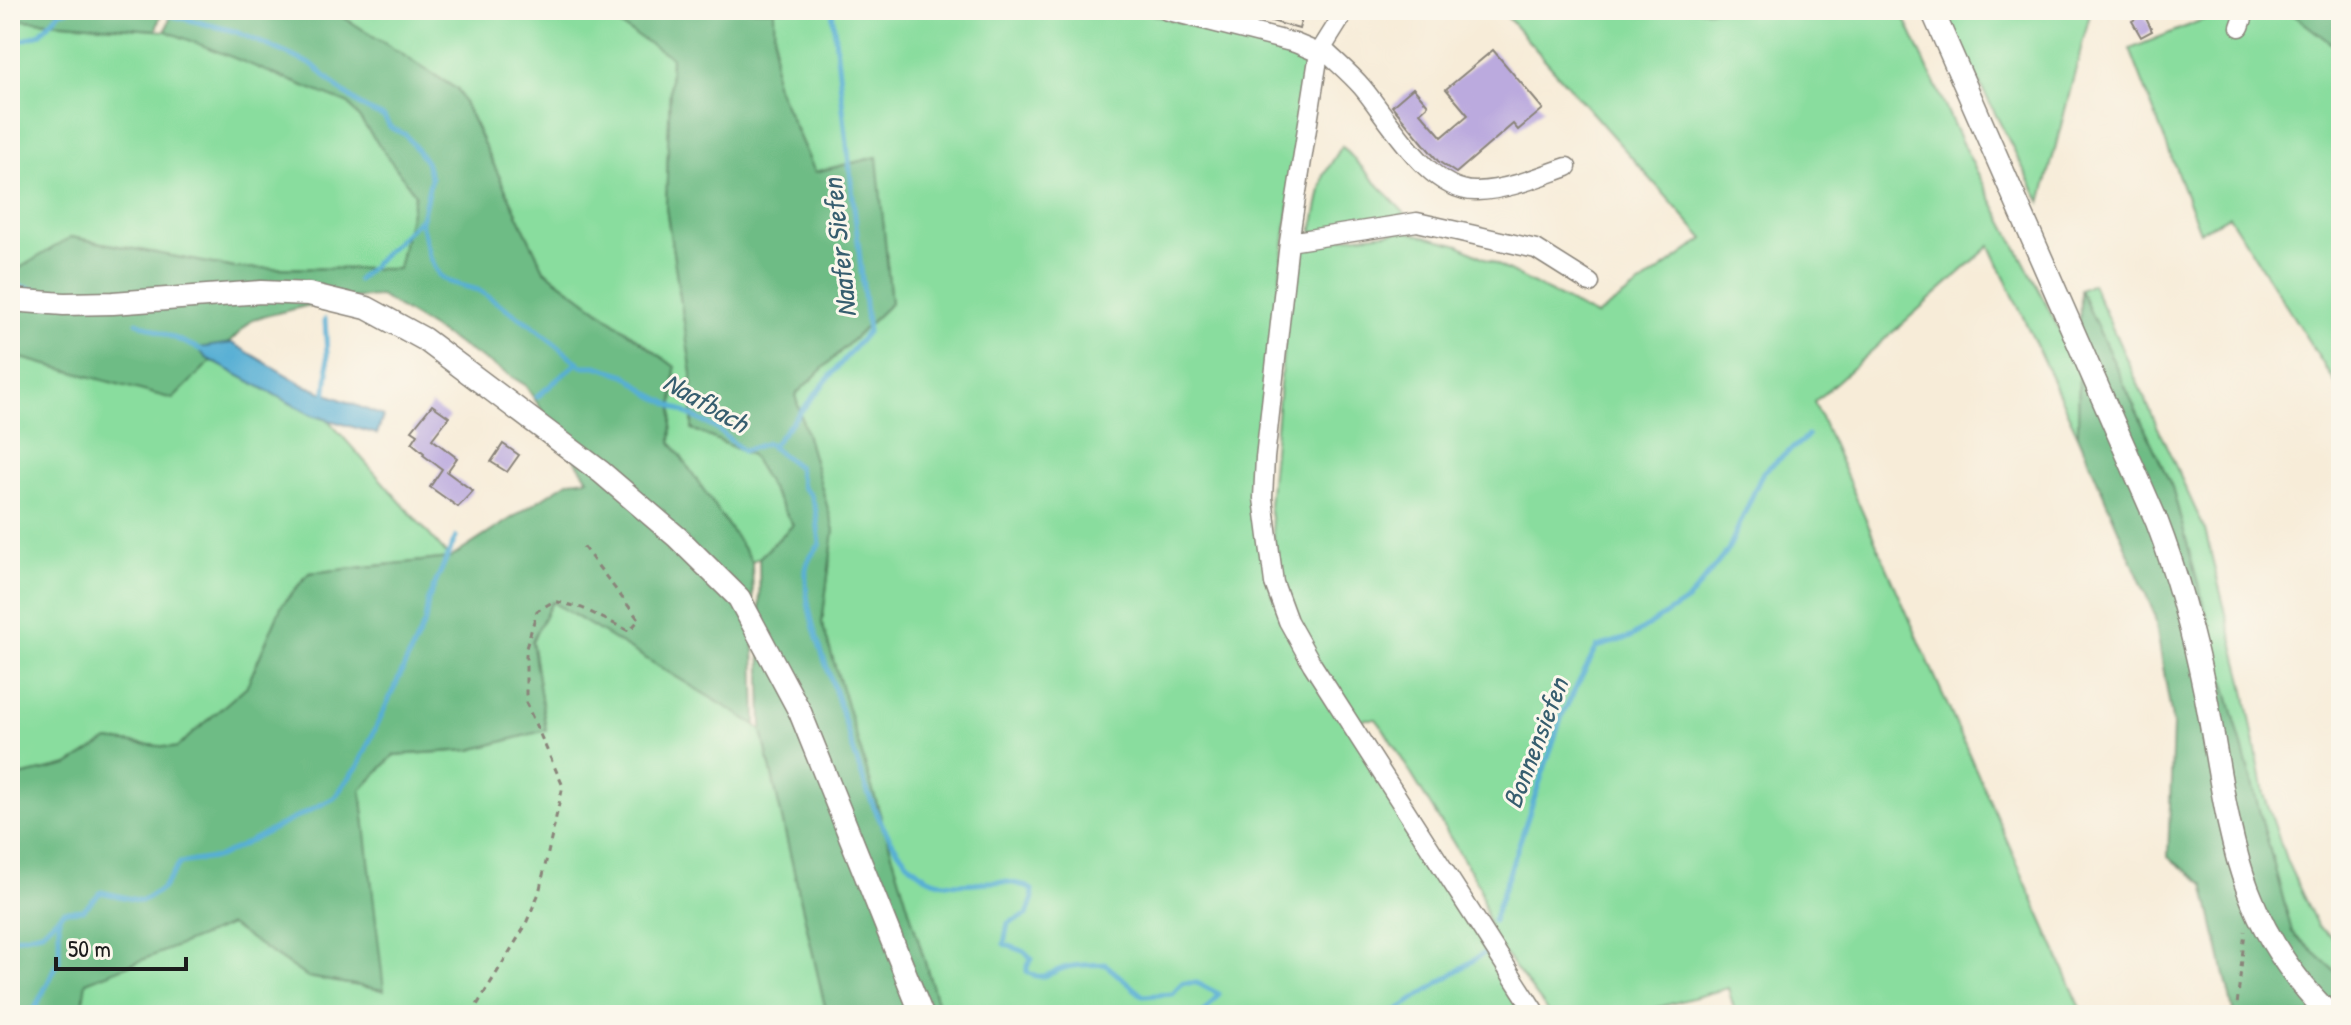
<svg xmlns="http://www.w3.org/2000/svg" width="2351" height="1025" viewBox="0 0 2351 1025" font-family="'Patrick Hand',sans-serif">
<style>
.green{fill:#89dd9e;stroke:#527c5d;stroke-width:2}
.forest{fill:#6ebc85;stroke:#456c50;stroke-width:2}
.water{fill:#57afd4;stroke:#3a6678;stroke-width:2}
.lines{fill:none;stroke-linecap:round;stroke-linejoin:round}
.stream{stroke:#57afd4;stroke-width:5}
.building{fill:#bbaade}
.minor-casing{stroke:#8a847a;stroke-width:21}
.major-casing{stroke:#8a847a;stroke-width:25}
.path{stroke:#8a847a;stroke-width:3;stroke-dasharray:6 6;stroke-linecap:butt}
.minor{stroke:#fff;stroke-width:18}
.major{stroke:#fff;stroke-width:22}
.labels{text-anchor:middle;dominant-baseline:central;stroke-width:6;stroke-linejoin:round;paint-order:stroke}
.water-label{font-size:28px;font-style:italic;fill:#375e6f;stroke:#fbf7ec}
</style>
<rect width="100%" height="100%" fill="#fbf7ec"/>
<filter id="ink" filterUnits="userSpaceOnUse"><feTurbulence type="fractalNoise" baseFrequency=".0125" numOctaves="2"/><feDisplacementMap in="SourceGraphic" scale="16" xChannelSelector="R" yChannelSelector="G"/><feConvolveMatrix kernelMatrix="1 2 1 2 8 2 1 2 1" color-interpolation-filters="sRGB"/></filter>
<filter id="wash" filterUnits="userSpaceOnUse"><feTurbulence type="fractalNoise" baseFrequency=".006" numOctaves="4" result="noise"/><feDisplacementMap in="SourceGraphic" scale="32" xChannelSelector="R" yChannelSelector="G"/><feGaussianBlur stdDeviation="1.8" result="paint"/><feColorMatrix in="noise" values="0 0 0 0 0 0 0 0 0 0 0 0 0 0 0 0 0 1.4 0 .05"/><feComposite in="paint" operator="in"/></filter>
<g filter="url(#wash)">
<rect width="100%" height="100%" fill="#f7ecd8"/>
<path class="green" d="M332 10H596L671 57 666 208 692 373V429L751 455 793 525 759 558 752 561 671 442 675 367 544 270 458 90Z
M774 10H1137L1290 54 1307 66 1258 452 1272 594 1529 1015H941L822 623 834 530 795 395 891 303 876 157 815 172 775 83Z
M1501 10H1901L1961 141 2079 367 2078 435 1990 246 1814 402 2084 1015H1736L1728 988 1631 1015H1551L1491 936 1479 885 1383 728 1376 719H1365L1355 725 1294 623 1280 579 1269 505 1293 243 1405 231 1459 245 1596 316 1704 239Z
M1942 10H2091L2041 203Z
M2227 10H2289L2341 51V392L2229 216 2200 232 2130 49Z
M10 19 166 31 318 89 349 104 415 194 398 269 235 268 72 237 10 274Z
M1342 146 1410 219 1312 233 1324 175Z
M2092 284 2205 530 2244 685 2264 794 2287 862 2317 925 2341 945V977L2292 932 2172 487 2080 290Z
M10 355 173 399 213 359 314 404 450 558 309 573 282 605 247 686 176 748 108 740 68 765 10 778Z
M552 602 756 725 762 731 827 1015H81L85 982 230 925 307 977 383 990 361 790 394 755 471 750 546 730 532 640Z"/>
<path class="forest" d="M10 10H162L156 30 10 19Z
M172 10H332L458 90 544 270 675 367 671 442 752 561 756 725 552 602 532 641 546 730 471 750 394 755 361 790 384 990 307 977 230 925 86 982 81 1015H10V778L68 765 108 740 176 748 247 686 282 605 309 573 450 558 569 481 588 479 525 385 380 296 335 299 253 319 173 399 10 355V274L71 237 235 268 398 269 415 194 349 104 166 31Z
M596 10H774L775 83 815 172 877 157 891 303 795 395 834 530 822 623 941 1015H827L762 731 759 558 793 525 751 455 692 429V373L666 208 671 57Z
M2289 10H2341V51L2290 12Z
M2080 290 2172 487 2292 932 2341 977V1015H2234L2204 884 2168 857 2173 725 2154 613 2078 435Z"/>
<path class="water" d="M232 343 304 385 383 416 377 434 312 415 206 358 198 348Z"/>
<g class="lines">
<path class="stream" d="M149 10 234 31 313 65 339 89 366 109 384 117 390 127 406 135 426 162 431 178 421 223 429 256 439 275 449 282 478 290 533 326 582 366H596L626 375 650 394 717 429 743 451 767 443 798 467 802 487 811 495 816 511 820 544C814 552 807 559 806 570 804 614 823 653 836 694 854 748 873 838 920 873 954 898 998 869 1032 890L1033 898 1027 915 1008 923 1004 944 1025 952 1032 959 1027 966V972C1043 982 1050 972 1064 968 1076 964 1092 965 1105 964L1143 996 1173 994 1182 983H1197L1219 994 1202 1015
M2295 10 2341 14
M10 45 40 34 60 12 68 10
M358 280 423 216
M10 284 34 290
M325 319 328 372 325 399
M137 322 202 350
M537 397 578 362
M771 447 868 331 832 10
M1493 921 1563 713 1597 647 1631 637 1689 599 1728 550 1763 472 1808 436
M10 939 42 932 64 911 83 910 101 892 141 901 162 889 180 863 219 857 334 798 358 766 425 622 428 600 456 537
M35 1015 34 1010 59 961V916
M1390 1015 1483 954"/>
</g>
<g id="blocks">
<path class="building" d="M1247 10H1304L1299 29 1247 14Z
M2144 14 2152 31 2141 37 2132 21Z
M1493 50 1543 109 1518 130 1513 124 1456 173 1438 161 1392 106 1413 88 1428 105 1420 112 1442 137 1468 115 1446 89Z
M432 405 449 417 432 439 457 458 447 472 473 491 458 507 430 487 442 469 423 455 424 453 412 443 418 434 412 430Z
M503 444 519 455 507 472 491 462Z"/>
</g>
</g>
<g filter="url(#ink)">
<use href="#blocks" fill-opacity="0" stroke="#8a847a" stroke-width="2"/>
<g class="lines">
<g class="minor-casing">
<path id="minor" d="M1165 10 1295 43 1319 53
M1346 10 1319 53 1289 242 1265 458 1263 498 1274 583 1288 621 1312 664 1537 1015
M2240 27 2246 10
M1322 48C1335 61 1350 73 1362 87 1389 119 1429 193 1477 191 1508 190 1538 177 1567 167
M1289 242 1417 222 1536 249 1590 283"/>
</g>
<g class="major-casing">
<path id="major" d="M1932 10 2157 522C2178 577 2193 633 2205 692 2230 820 2230 916 2330 1015
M10 300 64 304 113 303 261 292 309 294 367 308 424 339 601 472 677 537 739 598 800 712 922 1015"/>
</g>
<path class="path" d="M471 1015 524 928 539 893 563 786 526 703V648L537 611 554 601 582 608 629 631 639 620 582 545
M2236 1015 2245 931"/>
<use href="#minor" class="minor"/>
<use href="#major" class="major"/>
</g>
</g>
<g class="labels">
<g class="water-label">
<text transform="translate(839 248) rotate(-96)">Naafer Siefen</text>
<text transform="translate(706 402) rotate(30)">Naafbach</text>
<text transform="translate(1535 743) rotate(-69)">Bonnensiefen</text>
</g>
</g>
<rect width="2351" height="1025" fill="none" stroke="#fbf7ec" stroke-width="40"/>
<path d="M56 957v12h130v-12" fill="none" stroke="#1c1c1c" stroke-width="4"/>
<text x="68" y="957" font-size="24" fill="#1c1c1c" stroke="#fbf7ec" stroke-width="6" paint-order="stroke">50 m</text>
</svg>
